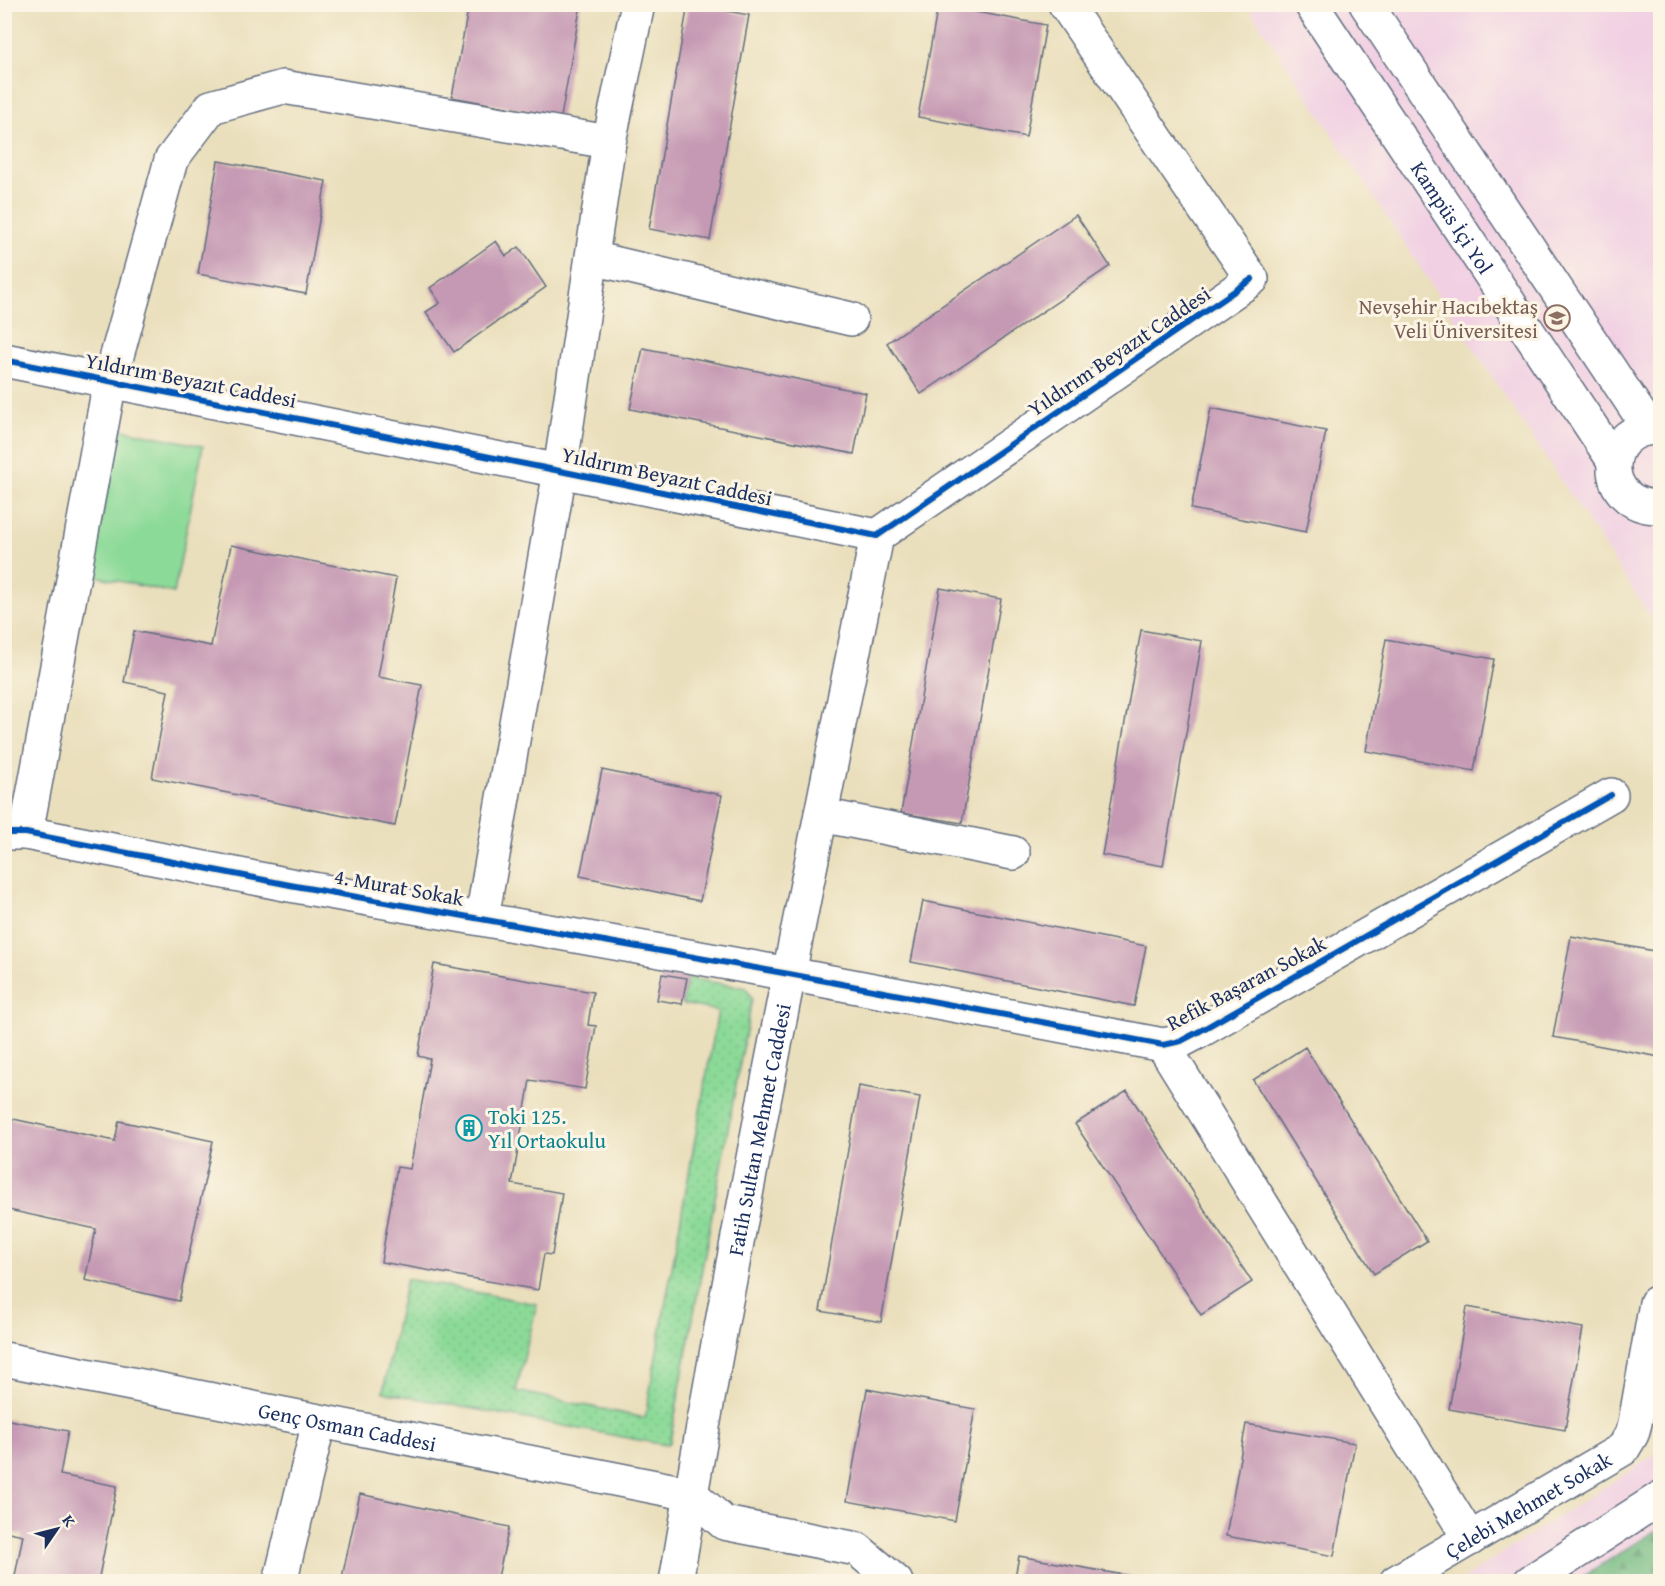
<svg xmlns="http://www.w3.org/2000/svg" width="1665" height="1586" viewBox="0 0 1665 1586" font-family="'Gentium Book Plus',serif">
<style>
.built{fill:#f1d0e3}
.grass{fill:url(#grass-dots);stroke:#54847b;stroke-width:1.5}
.forest{fill:url(#forest-firs);stroke:#46746f;stroke-width:1.5}
.garden{fill:#8cda98;stroke:#54847b;stroke-width:1.5}
.building{fill:#c598b3}
.lines{fill:none;stroke-linecap:round;stroke-linejoin:round}
.minor-casing{stroke:#636d7f;stroke-width:36}
.minor{stroke:#fff;stroke-width:33}
.cycleway-casing{stroke:#fcf5e5;stroke-width:10}
.cycleway{stroke:#0057b8;stroke-width:6}
.labels{text-anchor:middle;dominant-baseline:central;stroke-width:6;stroke-linejoin:round;paint-order:stroke}
.street-label{font-size:21px;fill:#1b2f5e;stroke:#fcf5e5}
.education-label{font-size:21px;fill:#785e54;stroke:#fcf5e5;text-anchor:end}
.culture-label{font-size:21px;fill:#0d838f;stroke:#fcf5e5;text-anchor:start}
</style>
<defs>
<pattern id="grass-dots" width="8" height="8" patternUnits="userSpaceOnUse" patternTransform="scale(1.5)"><rect width="8" height="8" fill="#8cda98"/><path d="M2 2h.1M6 6h.1" fill="none" stroke="#78bb85" stroke-width="1.8" stroke-linecap="round"/></pattern>
<pattern id="forest-firs" width="22" height="20" patternUnits="userSpaceOnUse" patternTransform="scale(1.5)"><rect width="22" height="20" fill="#71ba80"/><path d="M5 1l3.5 6h-7zM16 11l3.5 6h-7z" fill="#5c986c"/></pattern>
</defs>
<rect width="100%" height="100%" fill="#fcf5e5"/>
<filter id="ink" filterUnits="userSpaceOnUse"><feTurbulence type="fractalNoise" baseFrequency=".0167" numOctaves="2"/><feDisplacementMap in="SourceGraphic" scale="12" xChannelSelector="R" yChannelSelector="G"/><feConvolveMatrix kernelMatrix="1 2 1 2 8 2 1 2 1" color-interpolation-filters="sRGB"/></filter>
<filter id="wash" filterUnits="userSpaceOnUse"><feTurbulence type="fractalNoise" baseFrequency=".008" numOctaves="4" result="noise"/><feDisplacementMap in="SourceGraphic" scale="24" xChannelSelector="R" yChannelSelector="G"/><feGaussianBlur stdDeviation="1.35" result="paint"/><feColorMatrix in="noise" values="0 0 0 0 0 0 0 0 0 0 0 0 0 0 0 0 0 1.4 0 .05"/><feComposite in="paint" operator="in"/></filter>
<g filter="url(#wash)">
<rect width="100%" height="100%" fill="#eadfbc"/>
<path class="built" d="M1247 5H1660V631Z
M1660 1451V1581H1460Z"/>
<path class="grass" d="M687 978 746 988 752 999 670 1442 665 1445 383 1392 406 1279 537 1304 516 1391 645 1418 718 1011 682 1004Z"/>
<path class="forest" d="M1660 1528V1581H1576Z"/>
<path class="garden" d="M120 429 203 446 174 593 90 575Z"/>
<g id="blocks">
<path class="building" d="M469 4H581L561 117 452 97Z
M688 4 749 15 710 240 649 229Z
M938 5 1046 25 1026 137 918 117Z
M218 161 326 181 306 294 198 274Z
M1076 215 1110 266 921 394 887 343Z
M496 241 506 256 519 247 546 287 454 352 426 312 440 303 430 288Z
M643 348 866 393 854 454 630 409Z
M1211 408 1326 431 1306 532 1191 509Z
M231 545 396 578 378 677 422 685 395 826 152 778 168 691 124 682 134 631 211 646Z
M940 588 1001 599 962 823 901 813Z
M1141 630 1202 641 1163 866 1102 855Z
M1386 639 1494 659 1474 771 1366 751Z
M602 770 722 795 700 901 580 876Z
M923 901 1146 946 1134 1006 911 962Z
M1571 936 1660 952V1057L1553 1037Z
M434 964 593 992 588 1025 596 1026 585 1089 530 1080 512 1184 562 1193 552 1255 544 1254 538 1290 381 1262 397 1167 410 1169 430 1059 418 1056Z
M662 974 687 978 682 1004 657 1000Z
M1305 1047 1427 1241 1374 1274 1253 1080Z
M859 1086 920 1097 881 1322 820 1311Z
M1127 1091 1252 1282 1201 1315 1075 1124Z
M4 1117 115 1141 119 1121 213 1141 179 1301 85 1280 96 1229 4 1209Z
M1467 1307 1583 1328 1565 1430 1449 1409Z
M867 1389 975 1409 955 1521 847 1501Z
M4 1419 68 1431 60 1475 117 1486 98 1582H42L15 1576 23 1535 4 1531Z
M1246 1424 1355 1443 1334 1556 1226 1536Z
M360 1494 509 1527 497 1582H341Z
M1019 1556 1134 1577V1582H1014Z"/>
</g>
</g>
<g filter="url(#ink)">
<use href="#blocks" fill-opacity="0" stroke="#636d7f" stroke-width="1.5"/>
<g class="lines">
<g class="minor-casing">
<g id="minor">
<path id="s1" d="M1311 4 1614 461"/>
<path d="M1366 4 1649 428"/>
<path d="M592 258 851 319"/>
<path d="M4 360 560 471 877 536 1252 279 1065 4"/>
<path d="M1660 428C1599 425 1598 508 1660 507"/>
<path d="M821 815 1013 853"/>
<path d="M4 833H26L290 885 789 974 1163 1045 1181 1041 1200 1031 1611 795"/>
<path d="M26 833 110 381 171 160 211 107 283 87 609 142"/>
<path d="M482 918 560 471 609 142 638 4"/>
<path d="M1163 1045 1470 1539"/>
<path id="s2" d="M4 1359 691 1494 724 1523 857 1549 896 1582"/>
<path d="M280 1582 319 1422"/>
<path id="s3" d="M676 1582C735 1232 807 884 877 536"/>
<path id="s4" d="M1396 1582 1623 1449 1632 1434 1635 1423 1656 1303"/>
<path d="M1530 1582 1660 1498"/>
</g>
</g>
<use href="#minor" class="minor"/>
<g class="cycleway-casing">
<path id="cycleway" d="M4 360 560 471 877 536 1252 279
M4 833H26L290 885 789 974 1163 1045 1181 1041 1200 1031 1611 795"/>
</g>
<use href="#cycleway" class="cycleway"/>
</g>
</g>
<defs>
<g id="university-ring" transform="scale(1.35)"><circle r="9.5" fill="#fcf5e5" stroke="#8d6e63" stroke-width="1.5"/><path d="M0-5L7-2L0 1L-7-2ZM-4 1L0 2.5L4 1V4Q0 6-4 4Z" fill="#8d6e63"/></g>
<g id="building-ring" transform="scale(1.35)"><circle r="9.5" fill="#fcf5e5" stroke="#0f9aa8" stroke-width="1.5"/><path d="M-4-6H4V6H1V3H-1V6H-4ZM-2.5-4.3h1.7v1.8h-1.7ZM.8-4.3h1.7v1.8H.8ZM-2.5-1h1.7V.8h-1.7ZM.8-1h1.7V.8H.8Z" fill="#0f9aa8"/></g>
</defs>
<g fill-rule="evenodd">
<use href="#university-ring" x="1557" y="318"/>
<use href="#building-ring" x="469" y="1128"/>
</g>
<g class="labels">
<g class="street-label">
<text stroke="none"><textPath href="#s1" startOffset="256">Kampüs İçi Yol</textPath></text>
<text transform="translate(1119 351) rotate(-34)">Yıldırım Beyazıt Caddesi</text>
<text transform="translate(191 380) rotate(11)">Yıldırım Beyazıt Caddesi</text>
<text transform="translate(667 476) rotate(12)">Yıldırım Beyazıt Caddesi</text>
<text transform="translate(399 887) rotate(10)">4. Murat Sokak</text>
<text transform="translate(1246 983) rotate(-28)">Refik Başaran Sokak</text>
<text stroke="none"><textPath href="#s3" startOffset="460">Fatih Sultan Mehmet Caddesi</textPath></text>
<text stroke="none"><textPath href="#s2" startOffset="350">Genç Osman Caddesi</textPath></text>
<text stroke="none"><textPath href="#s4" startOffset="153">Çelebi Mehmet Sokak</textPath></text>
</g>
<g class="education-label">
<text x="1538" y="306">Nevşehir Hacıbektaş<tspan x="1538" dy="24">Veli Üniversitesi</tspan></text>
</g>
<g class="culture-label">
<text x="488" y="1116">Toki 125.<tspan x="488" dy="24">Yıl Ortaokulu</tspan></text>
</g>
</g>
<rect width="1665" height="1586" fill="none" stroke="#fcf5e5" stroke-width="24"/>
<g transform="translate(57 1529) rotate(55)" stroke="#fcf5e5" stroke-width="4.5" paint-order="stroke">
<path d="M0-4.5L10 22L0 15L-10 22Z" fill="#1b2f5e"/>
<text y="-9" font-size="16" font-weight="bold" text-anchor="middle" fill="#1b2f5e">K</text>
</g>
</svg>
